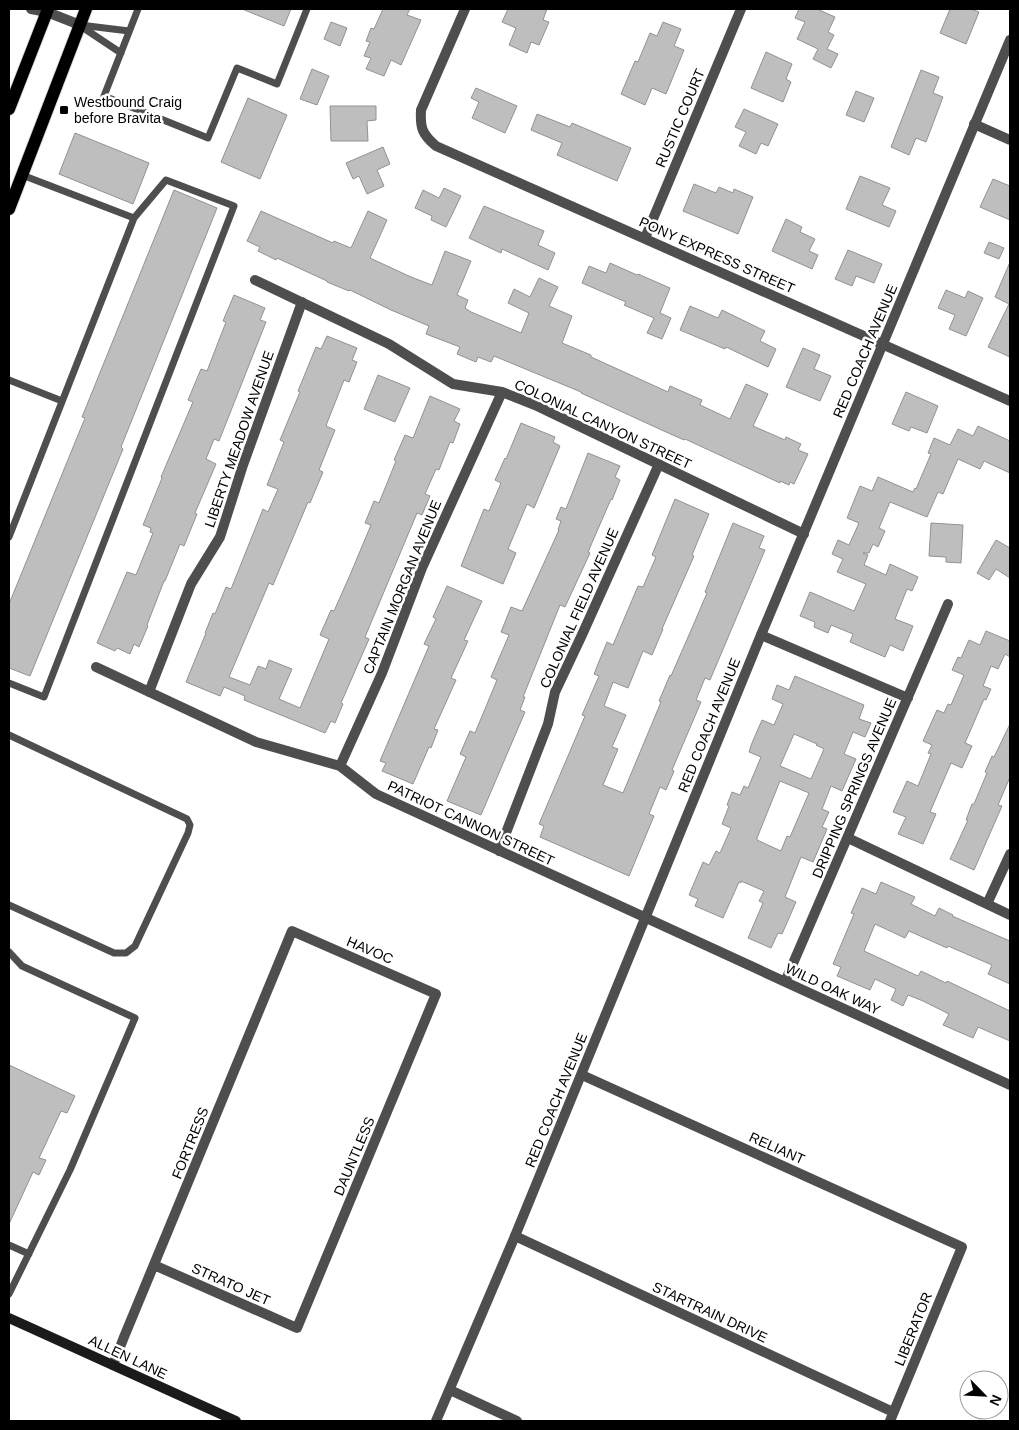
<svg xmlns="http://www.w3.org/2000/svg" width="1019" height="1430" viewBox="0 0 1019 1430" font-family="Arial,sans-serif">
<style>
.building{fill:#bebebe;stroke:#929292;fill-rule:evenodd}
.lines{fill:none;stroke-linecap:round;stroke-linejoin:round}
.primary-casing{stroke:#dbdbdb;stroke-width:14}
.service{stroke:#4e4e4e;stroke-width:7}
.minor{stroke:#4e4e4e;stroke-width:10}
.tertiary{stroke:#4e4e4e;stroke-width:10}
.secondary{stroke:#1b1b1b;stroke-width:10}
.primary{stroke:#000;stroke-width:12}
.poi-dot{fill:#000;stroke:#fff;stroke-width:2}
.labels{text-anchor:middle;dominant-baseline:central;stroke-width:5;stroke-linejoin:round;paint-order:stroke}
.poi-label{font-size:14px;fill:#000;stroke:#fff;text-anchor:start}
.street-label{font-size:14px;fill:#000;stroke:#fff}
</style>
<rect width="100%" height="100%" fill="#fff"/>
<path class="building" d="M242 9H291L284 26Z
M383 9H410L407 15 421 20 401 65 391 60 384 76 366 69 371 58 364 56 370 42 366 41 371 28 374 29Z
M508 9H547L543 20 549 22 539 45 531 42 527 53 509 45 516 28 502 22Z
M799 9H817L835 17 828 32 834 35 827 49 838 54 831 68 813 59 818 49 797 39 805 22 795 18Z
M950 9H971L979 12 966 44 940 33Z
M331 22 347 28 340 46 324 39Z
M663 22 681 29 674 46 684 50 666 94 652 88 645 105 621 94 635 61 638 62 650 33 657 36Z
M766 52 792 64 786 79 791 82 783 102 751 88Z
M312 69 329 76 317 105 300 99Z
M921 70 939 77 933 93 943 97 926 142 916 138 909 155 891 147Z
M476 88 517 106 505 133 472 118 479 102 471 98Z
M856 91 874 98 864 122 846 115Z
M248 98 287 115 260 179 221 162Z
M330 106H376V120L367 121 368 141H331Z
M744 109 778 124 768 146 761 143 756 154 739 146 746 132 735 127Z
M537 114 570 127 572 123 631 148 617 181 557 155 562 143 531 130Z
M75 133 149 163 133 204 59 174Z
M383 147 390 164 377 170 384 186 367 194 359 176 353 179 346 163Z
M860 176 890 188 882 205 896 211 889 227 846 209Z
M993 179 1010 186V220L980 207Z
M694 184 716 193 719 187 733 193 734 189 753 197 738 234 683 211Z
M444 188 461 196 446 227 431 220 432 216 415 208 423 190 439 198Z
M174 190 217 208 121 447 123 449 30 676 9 668V604L85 418 82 417Z
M484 206 544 231 538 245 555 253 548 270 502 249 501 253 469 238Z
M261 211 333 243 334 241 351 248 368 211 387 220 370 258 411 277 432 285 445 251 471 261 457 295 468 300 465 308 471 312 521 333 529 313 508 303 514 289 530 297 539 278 558 287 549 306 572 316 562 343 591 355V357L668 392 670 386 702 400 700 405 730 419 746 384 768 394 753 426 785 440 786 437 801 444 798 450 808 454 794 484 790 482 789 485 780 481V483L685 439 684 440 666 432 581 393V392L494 356 491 362 478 357 476 362 457 354 460 347 426 334 429 326 391 310 350 290 349 291 327 282V281L277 258 276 260 258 251 260 247 247 241Z
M786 219 802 227 800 232 815 239 809 251 818 255 812 269 772 251Z
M989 242 1004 248 999 259 984 253Z
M848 250 882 264 874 283 856 276 852 286 835 279Z
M1010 262V357L988 347 1009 304 995 297Z
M610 263 637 275 638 274 670 288 660 313 671 318 662 339 647 333 654 318 624 305 626 302 582 283 589 266 606 273Z
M946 290 965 298 968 291 983 298 966 336 949 329 955 315 938 308Z
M234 295 265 308 260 320 266 322 219 441 214 439 206 459 216 464 195 513 197 514 184 546 180 544 165 581H164L147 625 148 626 139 647 134 644 130 654 117 648 115 651 97 643 127 572 136 575 153 533 150 532 151 528 143 525 162 478 161 477 193 402 188 400 201 369 207 371 226 322 223 321Z
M690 306 718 318 722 310 765 331 760 341 776 349 768 367 726 347 725 349 680 330Z
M327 336 357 348 352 360 357 362 349 382 344 380 327 423 326 426 335 430 319 470 323 472 310 503 308 502 273 585 269 583 229 677 250 685 258 666 266 669 269 660 292 669 279 699 300 708 329 639 320 635 331 610 334 611 350 575 371 525 365 523 374 501 379 503 396 461 394 460 405 435 413 438 430 396 460 409 454 421 460 424 453 443 450 442 439 470 436 469 425 494 430 496 422 515 417 513 365 637 369 639 341 703 343 704 335 723 331 721 325 733 244 700 245 696 224 687 220 696 186 682 206 633H205L213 613 215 614 226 587 231 589 263 509 268 512 278 489 267 485 284 442 280 440 300 392 298 391 316 347 321 349Z
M803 348 820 355 814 369 831 376 820 401 786 387Z
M378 375 410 388 395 422 364 409Z
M906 392 938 406 927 433 911 427 909 431 892 424Z
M521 423 555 437 553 442 560 446 534 508 527 504 508 549 516 553 503 584 461 566 484 509 489 511 501 483 495 480 505 458 506 459Z
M978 426 1010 441V473L984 461 980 469 958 459 943 494 938 492 927 517 890 502 879 528 885 531 878 547 873 544 869 553H863L868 555 864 565 886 575 890 564 918 577 912 591 907 589 895 619 913 626 903 651 890 645 885 657 850 642 853 634 831 625 828 633 814 627 815 622 800 616 810 592 854 611 866 584 837 572 843 559 832 554 838 540 849 545 859 523 847 518 860 486 872 491 878 477 913 492 915 488 916 489 931 454 928 453 934 438 950 445 958 429 973 436Z
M588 453 620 466 615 477 620 480 612 500 611 499 588 552 590 553 565 607 560 605 523 697H525L520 710 525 712 481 815 447 801 466 757 460 754 470 731 475 733 497 680 491 677 509 635 501 632 511 607 522 611 559 530H558L561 521 556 519 561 507 566 509Z
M675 499 709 514 692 555 694 556 662 629H663L652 655 643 651 628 688 613 682 604 706 626 715 612 747 618 749 603 785 623 793 661 702 659 701 670 675 671 676 692 628 707 593 705 592 733 523 764 536 759 548 765 550 710 680 705 678 696 700 701 702 672 770 674 771 666 790 660 787 649 814 654 816 629 876 540 837 544 826 539 824 585 716 582 715 599 676 594 674 607 642 613 645 638 586 643 587 656 557 652 555Z
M931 523 963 525 961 563 946 562V557L929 556Z
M996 540 1010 548V578L996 569 989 580 977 573Z
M447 586 482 601 464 640 468 641 451 678 456 680 434 729 438 730 431 748 429 747 413 784 382 771 386 763 380 761 429 646 424 644 436 619 433 617Z
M986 631 1010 641V657L1005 654 998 669 991 666 983 686 991 689 986 700 984 699 965 743 972 746 962 768 951 763 930 812 936 814 923 844 898 834 906 817 893 812 907 781 918 786 931 754 928 753 932 745 923 741 937 710 944 713 948 704 951 705 964 675 952 670 958 657 961 658 969 640 980 645Z
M795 676 864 705 859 719 871 723 865 737 853 732 844 754 856 759 842 791 831 786 822 809 829 812 822 827 827 829 813 862 801 857 785 897 796 902 782 934 778 933 771 948 748 938 763 903 759 901 764 891 741 881V883L739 882 723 918 695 906 698 899 689 895 703 862 709 865 716 851 720 853 731 828 722 824 729 806 727 805 732 792 740 795 744 786 748 788 761 757 749 752 752 743 762 720 774 725 783 704 772 699 777 685 789 690ZM794 734 817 744 816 745 824 749 811 779 780 766ZM780 781 809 793 790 837 787 836 781 851 757 840V838Z
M1010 724V777L998 805 1002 806 974 870 950 859 968 820H966L972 804H974L987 773 985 772 992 756 994 757Z
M881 882 915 897 911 904 935 916 939 908 953 915 952 916 1010 941V984L988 974 992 965 948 946 947 948 909 931 905 938 875 924 864 951 918 976 921 971 946 983 947 981 1010 1011V1041L978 1027 973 1038 943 1025 949 1014 923 1001 908 995 903 1006 891 1000 896 989 875 979 870 990 837 976 841 967 833 964 854 914 851 913 862 888 876 894Z
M9 1065 75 1096 67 1113 61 1111 39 1158 46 1160 39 1175 33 1172 9 1224Z"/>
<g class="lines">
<g class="primary-casing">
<path id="primary" d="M9 109 48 9
M9 209 86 9"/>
</g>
<path class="service" d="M138 9 104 96 208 138 237 68 277 84 307 9
M80 25 129 31
M82 27 121 53
M9 380 62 401
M9 537 134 218
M9 683 44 697 234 206 166 180 134 218 22 175
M9 735 187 819 190 825 188 833 135 946 126 953H114L9 905
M9 952 22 966 135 1018 70 1170 9 1294
M9 1245 29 1254"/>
<path class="minor" d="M31 9 47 12 80 25
M465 9 421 110C420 128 422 134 436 146L1010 401
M974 124 1010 140
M645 238 741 9
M255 280 389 344 453 384 502 392 535 405 804 534
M761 635 908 698
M96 667 256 742 340 766 376 794 1010 1085
M149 692 191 584 220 537 243 465 302 302
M340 766 382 673 422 568 502 392
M848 838 1010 915
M499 851 548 724 555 692 581 637 659 464
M987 904 1010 854
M785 982 948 604
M582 1075 962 1247 890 1421
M515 1236 893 1412
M113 1365 124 1337 292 931 436 994 297 1328 154 1265
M450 1390 517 1421"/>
<path class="tertiary" d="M436 1421 515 1236 761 635 1010 40"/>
<path class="secondary" d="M9 1318 236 1421"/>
<use href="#primary" class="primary"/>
</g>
<rect class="poi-dot" x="59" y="105" width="10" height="10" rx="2.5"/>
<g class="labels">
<g class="poi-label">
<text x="74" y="102">Westbound Craig<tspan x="74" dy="16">before Bravita</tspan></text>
</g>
<g class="street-label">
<text transform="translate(680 118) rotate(-67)">RUSTIC COURT</text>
<text transform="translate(717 255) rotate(24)">PONY EXPRESS STREET</text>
<text transform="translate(865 351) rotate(-67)">RED COACH AVENUE</text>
<text transform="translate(603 424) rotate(25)">COLONIAL CANYON STREET</text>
<text transform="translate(239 439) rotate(-71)">LIBERTY MEADOW AVENUE</text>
<text transform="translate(402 587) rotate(-68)">CAPTAIN MORGAN AVENUE</text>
<text transform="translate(579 608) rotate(-66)">COLONIAL FIELD AVENUE</text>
<text transform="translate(709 725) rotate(-68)">RED COACH AVENUE</text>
<text transform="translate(854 788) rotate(-67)">DRIPPING SPRINGS AVENUE</text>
<text transform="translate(471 823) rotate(25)">PATRIOT CANNON STREET</text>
<text transform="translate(370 950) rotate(23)">HAVOC</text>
<text transform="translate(833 989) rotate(25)">WILD OAK WAY</text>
<text transform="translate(556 1100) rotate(-68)">RED COACH AVENUE</text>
<text transform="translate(190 1143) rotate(-68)">FORTRESS</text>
<text transform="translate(777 1148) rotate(24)">RELIANT</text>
<text transform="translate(354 1156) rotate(-67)">DAUNTLESS</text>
<text transform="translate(231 1284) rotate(24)">STRATO JET</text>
<text transform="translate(710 1312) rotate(25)">STARTRAIN DRIVE</text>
<text transform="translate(913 1329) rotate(-68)">LIBERATOR</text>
<text transform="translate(128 1357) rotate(25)">ALLEN LANE</text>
</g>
</g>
<rect width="1019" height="1430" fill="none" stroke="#000000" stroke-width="20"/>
<g transform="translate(984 1395) rotate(114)"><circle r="24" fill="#ffffff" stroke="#999999"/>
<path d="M0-4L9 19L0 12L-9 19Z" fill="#000000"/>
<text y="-8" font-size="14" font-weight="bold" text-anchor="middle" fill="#000000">N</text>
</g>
</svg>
